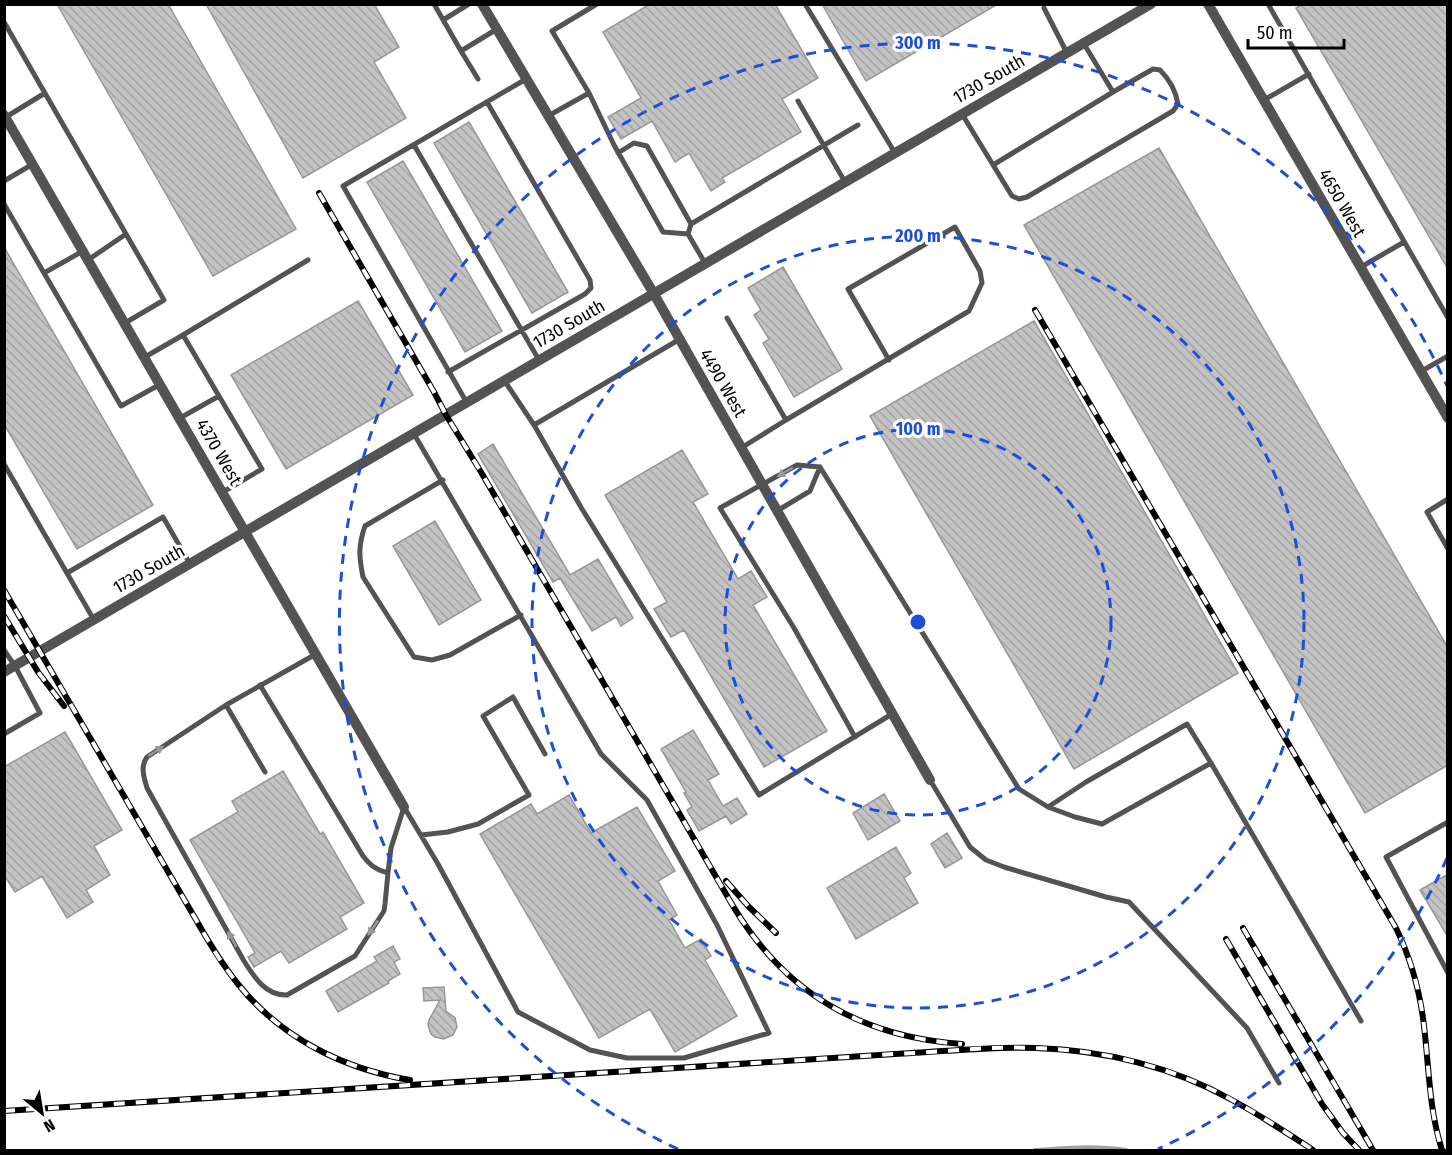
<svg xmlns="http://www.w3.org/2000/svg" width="1452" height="1155" viewBox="0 0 1452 1155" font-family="'Fira Sans Condensed',sans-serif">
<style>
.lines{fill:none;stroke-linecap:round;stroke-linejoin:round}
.stream{stroke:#a1a1a1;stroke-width:4}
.building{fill:url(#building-back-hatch);stroke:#979797;stroke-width:1.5}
.service{stroke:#535353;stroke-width:5}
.minor{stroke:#535353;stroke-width:10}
.rail-casing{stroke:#000;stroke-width:6}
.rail{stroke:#fff;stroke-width:4;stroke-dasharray:11;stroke-linecap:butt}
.oneway{fill:#989898}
.ring{fill:none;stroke:#1d4ed8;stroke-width:3;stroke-dasharray:10 8}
.labels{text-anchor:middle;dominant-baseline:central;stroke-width:6;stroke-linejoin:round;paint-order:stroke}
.street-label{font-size:18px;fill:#000;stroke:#fff}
.centre{fill:#1d4ed8;stroke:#fff;stroke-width:3}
.ring-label{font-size:18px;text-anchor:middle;font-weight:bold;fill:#1d4ed8;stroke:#fff;stroke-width:6;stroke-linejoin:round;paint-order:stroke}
</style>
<defs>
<pattern id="building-back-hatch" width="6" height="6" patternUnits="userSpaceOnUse" patternTransform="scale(1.5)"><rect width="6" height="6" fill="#c3c3c3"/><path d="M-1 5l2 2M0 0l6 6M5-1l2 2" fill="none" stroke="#a6a6a6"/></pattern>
</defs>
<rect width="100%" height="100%" fill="#fff"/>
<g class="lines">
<path class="stream" d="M1035 1150C1067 1148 1094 1145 1126 1150"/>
</g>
<path class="building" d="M57 4H168L296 229 213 276Z
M206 4H374L399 47 374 62 406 118 303 178Z
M650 4H775L818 78 782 99 801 132 722 178 725 182 711 191 689 153 675 162 652 121 621 139 608 117 641 98 603 32Z
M822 4H998L866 81Z
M1303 4H1448V269L1296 8Z
M469 122 568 292 532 313 434 143Z
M1159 148 1448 648V765L1365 813 1024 225Z
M403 161 502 331 465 352 367 182Z
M4 247 153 505 77 549 4 424Z
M783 267 842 369 794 397 763 343 769 339 754 315 761 310 748 288Z
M358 301 413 395 286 469 231 375Z
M1034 321 1238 673 1074 769 870 416Z
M493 444 570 575 598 559 633 618 621 626 616 617 592 631 560 578 553 582 478 454Z
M682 450 708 494 693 502 738 579 751 571 767 597 753 605 827 731 764 767 684 630 671 637 654 609 667 602 605 495Z
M435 521 481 600 439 625 393 546Z
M693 730 719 774 708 780 723 806 737 798 747 814 731 824 726 816 699 831 687 810 692 807 684 793 686 792 661 749Z
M65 732 122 830 94 846 110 875 86 890 93 902 67 918 42 876 15 892 4 875V767Z
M283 771 320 834 323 832 364 903 340 917 347 929 289 963 281 951 254 967 248 957 255 953 190 840 238 812 232 801Z
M884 794 900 821 868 840 853 813Z
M569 795 591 833 637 807 675 871 658 881 677 915 669 920 685 948 701 939 711 956 705 960 737 1016 675 1052 650 1009 599 1038 480 834 531 804 537 814Z
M947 833 962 858 945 868 931 844Z
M896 847 911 873 904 878 918 903 856 939 827 888Z
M1448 874V937L1420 890Z
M393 946 400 959 394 962 400 974 388 981 389 983 338 1012 326 991 377 961 374 957Z
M444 987 446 1011 455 1018 457 1027 453 1035 444 1039 435 1037 431 1034 428 1025 429 1020 440 1000 424 1001 423 988Z"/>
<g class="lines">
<path class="service" d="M434 4 461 51 497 29
M597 4 552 31 589 93 614 145 663 232 688 234
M805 4 895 153
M1268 4 1448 318
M1044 8 1067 53
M443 20 469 4
M4 22 164 300 125 323
M461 51 478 79
M1264 100 1309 74
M798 101 845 182
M962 114 1012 196 1019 199 1027 197 1173 111 1178 104C1176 92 1169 79 1160 70L1153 69 1113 92 1084 44
M548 116 589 93
M6 117 45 93
M414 145 539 360
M618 153 634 143 647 146 691 224 688 234 705 263
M993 165 1113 92
M4 181 33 164
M4 204 121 406 159 385
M691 224 858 125
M88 260 126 234
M1361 267 1404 242
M44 273 83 251
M727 318 786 420 741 448
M183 335 308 260
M145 357 183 335 262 469 223 492
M448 372 585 294 591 288 590 280 487 102
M1420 372 1448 356
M504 380 534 425 680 339
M467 403 343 186 526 79
M180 418 219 396
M786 420 969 311 982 283 980 271 955 227 848 289 889 360
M534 425 582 509 759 795 892 714
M4 464 94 620
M820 467 1019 789 1048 807 1075 817 1102 824 1211 763 1361 1021
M443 480 365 526C358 546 359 557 363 577L414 657 432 660 450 655 521 615
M1448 499 1427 512 1448 549
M777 511 810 491 820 467 797 465 720 508 794 628 855 737
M67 573 163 517 190 564
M4 650 15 666 40 713 4 734
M260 685 363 856C370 865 376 870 388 873L391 848 404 807
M226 705 147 757C140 767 144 777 147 788L244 961C254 977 266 996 287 995L355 956 384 911 385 904 388 873
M265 772 226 705 316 654
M930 780 970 847 986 860 1004 867 1106 897 1129 902 1247 1028 1279 1083
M404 807 438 864 518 1012 590 1050 627 1058H684L769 1033 717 925 647 800 601 754 414 434
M1048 807 1086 782 1187 724 1211 763
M1448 822 1386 857 1448 973
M421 835 448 832 478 824 529 795 483 716 513 697 545 754"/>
<path class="minor" d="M482 4 654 294 930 780
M1208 4 1448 418
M4 115 404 807
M4 672 1151 4"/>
<g class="rail-casing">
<path id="rail" d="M319 193 434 392 446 415 481 472 733 906C785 993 861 1037 962 1044
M1035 310 1396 928C1411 959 1420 991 1424 1026 1429 1067 1429 1110 1442 1150
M4 590 195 918C208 941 221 963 238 984 280 1037 343 1069 410 1080
M4 616 38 672 64 706
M726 881 748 906 776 933
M1243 928 1373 1150
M1226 939 1322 1104 1343 1133 1359 1150
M4 1111 895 1054C942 1052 989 1046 1036 1048 1104 1050 1173 1067 1232 1100 1260 1115 1287 1133 1313 1150"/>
</g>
<use href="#rail" class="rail"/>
</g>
<defs><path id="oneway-solid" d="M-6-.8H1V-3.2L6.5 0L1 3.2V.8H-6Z" transform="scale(1.5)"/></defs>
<g class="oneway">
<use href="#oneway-solid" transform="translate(785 472) rotate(150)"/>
<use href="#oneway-solid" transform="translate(156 751) rotate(-33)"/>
<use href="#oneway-solid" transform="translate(373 928) rotate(124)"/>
<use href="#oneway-solid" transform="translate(232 939) rotate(-119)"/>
</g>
<g class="ring">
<circle cx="918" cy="622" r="193"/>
<circle cx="918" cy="622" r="386"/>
<path d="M1447 858A579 579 0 0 1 1158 1149M678 1149A579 579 0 1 1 1447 386"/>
</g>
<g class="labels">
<g class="street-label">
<text transform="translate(989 79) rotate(-30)">1730 South</text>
<text transform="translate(1342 203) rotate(60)">4650 West</text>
<text transform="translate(569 324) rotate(-30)">1730 South</text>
<text transform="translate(723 383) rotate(60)">4490 West</text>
<text transform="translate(219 452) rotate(60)">4370 West</text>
<text transform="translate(149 569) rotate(-30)">1730 South</text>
</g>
</g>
<circle cx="918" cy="622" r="9" class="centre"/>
<g class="ring-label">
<text x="918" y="49">300 m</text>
<text x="918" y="242">200 m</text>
<text x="918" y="435">100 m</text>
</g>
<rect width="1452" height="1155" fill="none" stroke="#000000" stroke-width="12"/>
<g transform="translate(42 1113) rotate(150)" stroke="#ffffff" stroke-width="4.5" paint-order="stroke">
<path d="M0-4.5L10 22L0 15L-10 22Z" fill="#000000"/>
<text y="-9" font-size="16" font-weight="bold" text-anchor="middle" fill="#000000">N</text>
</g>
<path d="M1248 39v9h96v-9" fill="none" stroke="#000000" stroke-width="3"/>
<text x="1257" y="39" font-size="18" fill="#000000" stroke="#ffffff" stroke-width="4.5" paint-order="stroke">50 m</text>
</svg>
